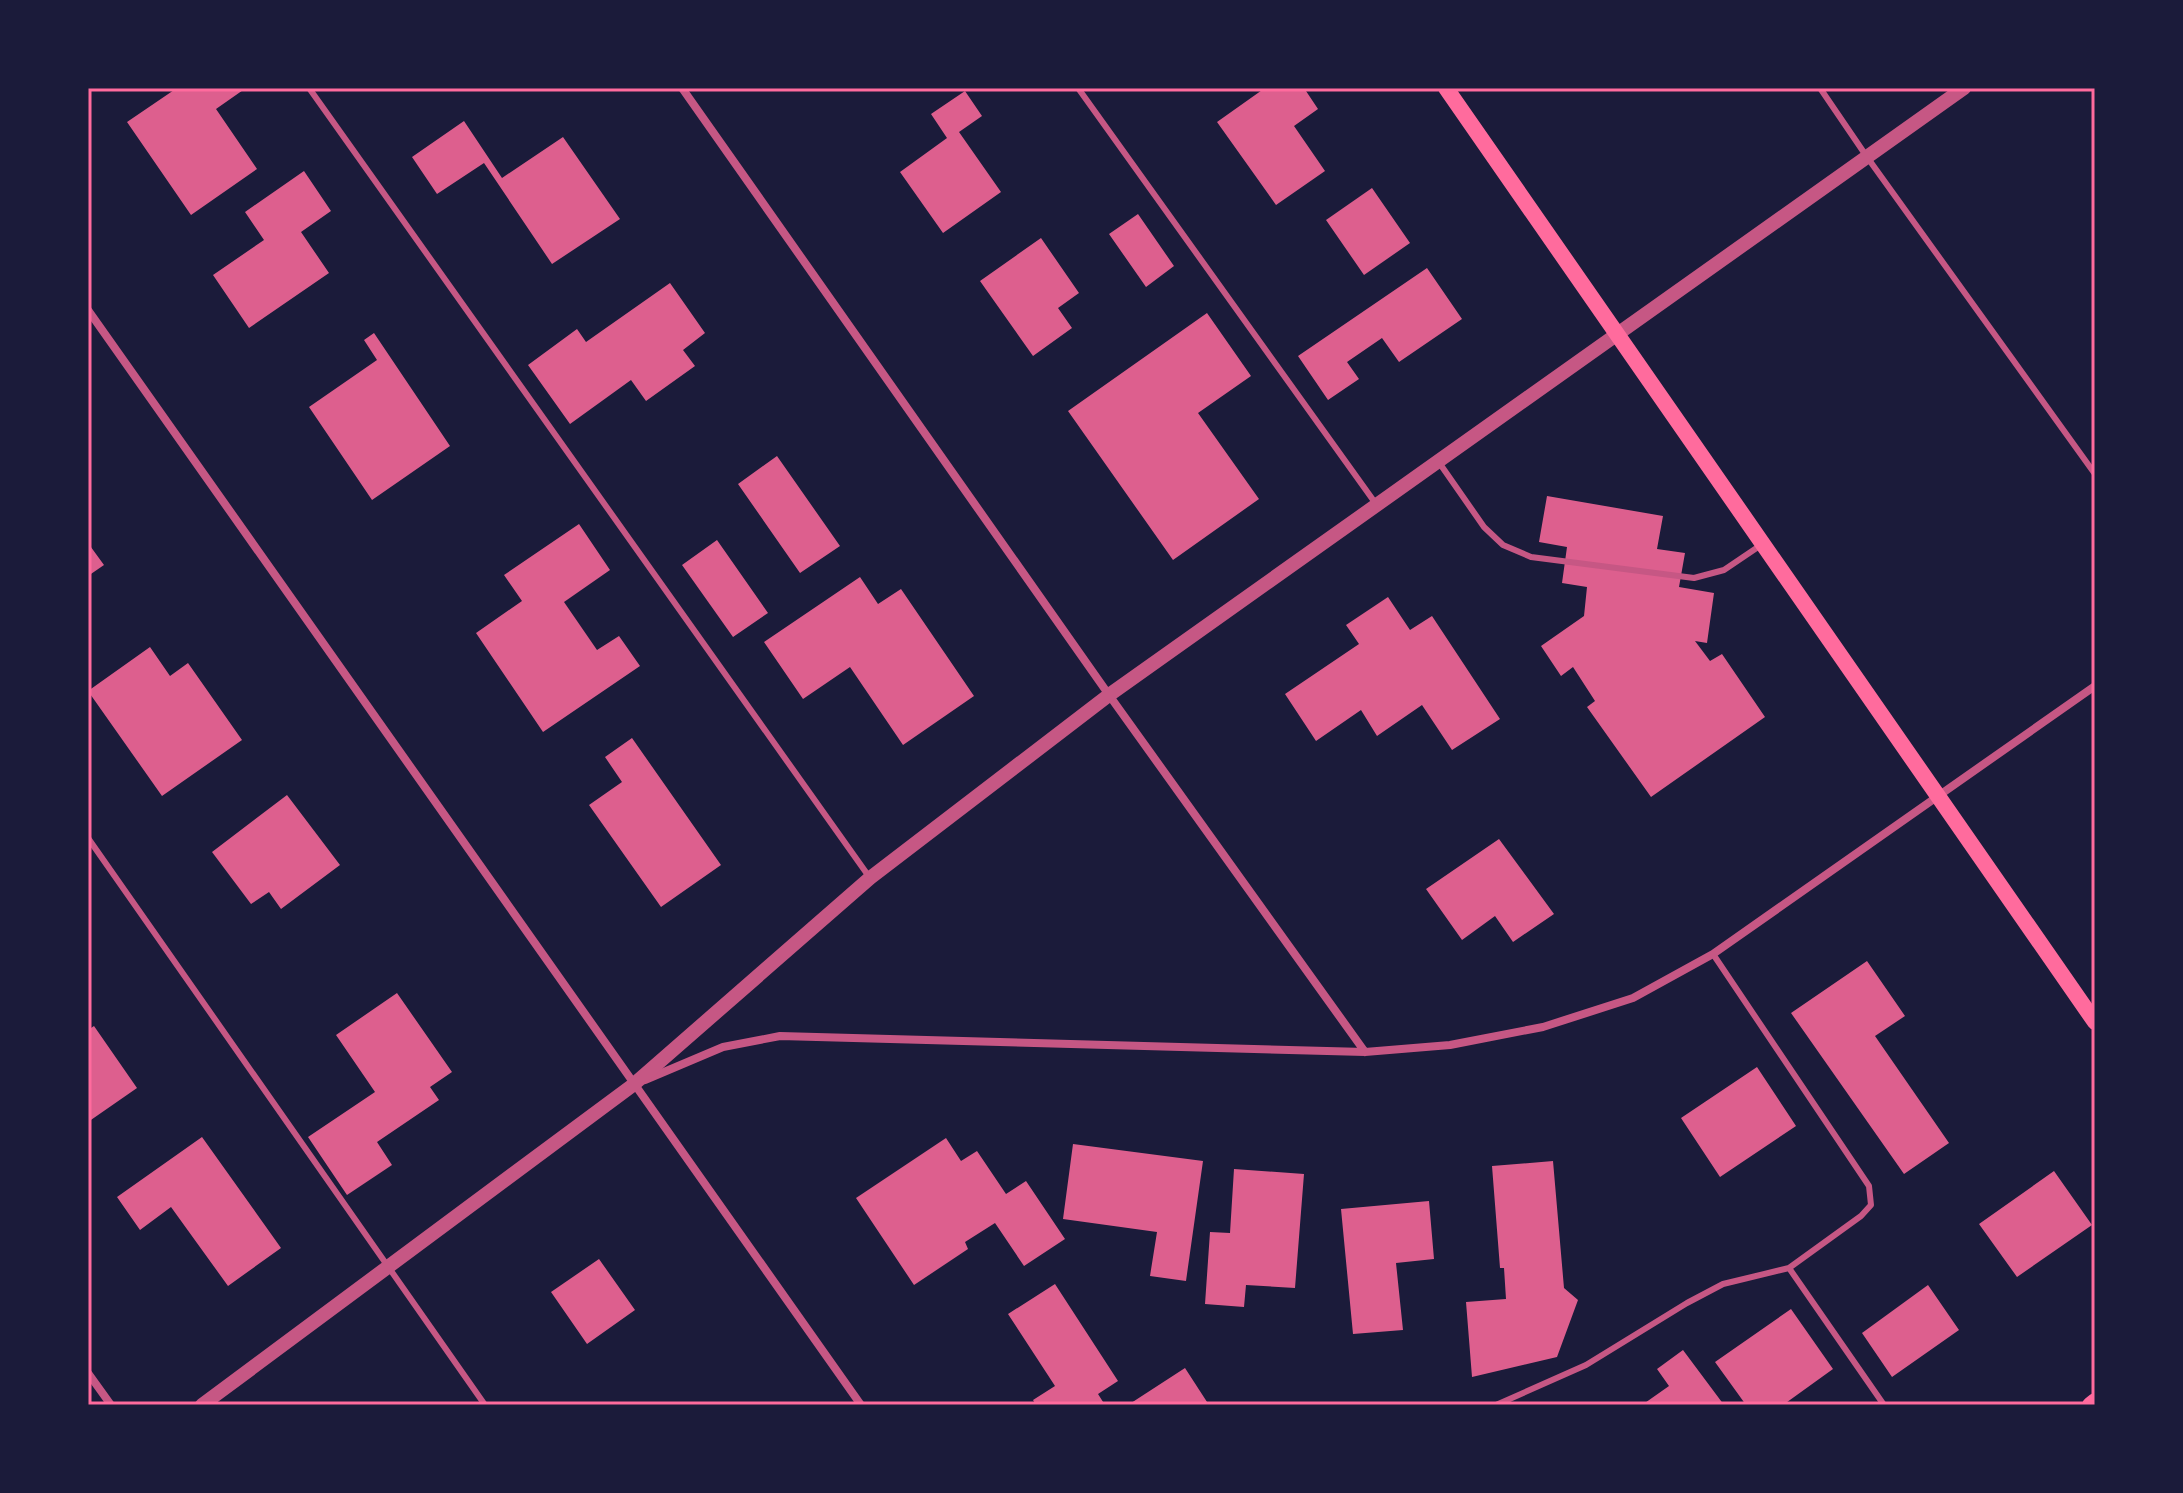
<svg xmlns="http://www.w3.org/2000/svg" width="2183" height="1493" viewBox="0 0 2183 1493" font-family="Karla,sans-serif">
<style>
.building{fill:#dd5f8e}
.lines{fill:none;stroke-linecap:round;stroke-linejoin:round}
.service{stroke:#c65784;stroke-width:6}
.minor{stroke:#c65784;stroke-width:8}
.tertiary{stroke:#c65784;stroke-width:14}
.secondary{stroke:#ff6b9d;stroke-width:16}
.neatline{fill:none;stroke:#ff6b9d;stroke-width:3}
</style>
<rect width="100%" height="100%" fill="#1b1b3a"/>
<path class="building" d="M177 88H246L216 109 257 169 191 215 127 122Z
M1265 88H1304L1318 109 1294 126 1325 171 1276 205 1217 122Z
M965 91 982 116 959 132 1001 192 943 233 900 172 947 138 931 114Z
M464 121 502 178 563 137 620 219 552 264 484 163 437 194 412 157Z
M304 171 331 211 301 232 329 273 249 328 213 275 264 240 245 212Z
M1372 188 1410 243 1364 275 1326 220Z
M1138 214 1174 266 1146 287 1109 234Z
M1041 238 1079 293 1058 308 1072 328 1033 356 980 281Z
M1427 268 1462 319 1399 362 1382 338 1347 362 1359 379 1328 400 1298 356Z
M670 283 705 333 683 350 695 366 646 401 631 380 570 424 528 365 577 329 586 342Z
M1207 313 1251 376 1198 413 1259 499 1173 560 1068 411Z
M374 333 450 446 372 500 309 407 377 360 364 340Z
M777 456 840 546 800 573 738 484Z
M1547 496 1663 516 1657 549 1685 553 1679 587 1714 593 1707 643 1695 641 1710 661 1722 654 1765 717 1651 797 1587 707 1595 701 1573 667 1561 676 1541 646 1584 616 1587 587 1562 583 1567 547 1539 542Z
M579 524 610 570 564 602 597 650 619 636 640 666 543 732 476 633 522 601 504 575Z
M717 540 768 613 733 637 682 565Z
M88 543 104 565 88 576Z
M860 577 878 604 901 589 974 696 903 745 850 667 803 699 764 642Z
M1388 597 1410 630 1432 616 1500 719 1452 750 1422 705 1377 736 1361 710 1316 741 1285 694 1359 644 1346 625Z
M150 647 170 676 188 663 242 740 162 796 88 691Z
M632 738 721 865 661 907 589 805 622 782 605 757Z
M287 795 340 865 281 909 269 892 251 904 212 852Z
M1499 839 1554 914 1513 942 1495 916 1462 940 1426 889Z
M1867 961 1905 1016 1875 1036 1949 1143 1904 1174 1791 1013Z
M397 993 452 1072 430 1087 439 1100 377 1142 392 1165 347 1195 308 1137 375 1092 336 1035Z
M94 1026 137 1088 88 1122V1030Z
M1757 1067 1796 1126 1720 1177 1681 1118Z
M202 1137 281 1248 228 1286 171 1207 140 1230 117 1197Z
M946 1138 961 1161 977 1151 1006 1194 1026 1181 1065 1239 1024 1266 995 1223 965 1242 968 1249 914 1285 856 1198Z
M1073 1144 1203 1161 1186 1281 1150 1276 1157 1232 1063 1219Z
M1553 1161 1564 1288 1578 1300 1557 1357 1472 1377 1466 1302 1506 1299 1504 1268H1500L1492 1166Z
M1234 1169 1304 1174 1295 1288 1246 1285 1244 1307 1205 1304 1210 1232 1230 1233Z
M2054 1171 2092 1225 2017 1277 1979 1224Z
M1429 1201 1434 1259 1396 1263 1403 1330 1353 1334 1341 1209Z
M599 1259 635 1310 587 1344 551 1292Z
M1055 1284 1118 1381 1098 1394 1105 1405H1036L1033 1400 1055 1386 1008 1314Z
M1928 1285 1959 1330 1892 1377 1862 1333Z
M1791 1309 1833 1369 1783 1405H1746L1715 1362Z
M1683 1350 1724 1405H1642L1669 1386 1657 1369Z
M1185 1368 1209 1405H1128Z"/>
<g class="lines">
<path class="service" d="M309 88 870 878
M1078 88 1376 504
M1820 88 1867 157 2095 474
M1438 461 1484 527 1503 545 1531 557 1694 578 1724 570 1761 545
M88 838 485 1405
M1713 954 1869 1186 1871 1205 1861 1216 1789 1268
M1496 1405 1586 1365 1687 1303 1723 1284 1789 1268 1884 1405"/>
<path class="minor" d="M682 88 1109 695 1365 1052
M88 310 861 1405
M645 1080 723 1047 780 1036 1365 1052 1450 1045 1543 1027 1633 998 1713 954 2095 686
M88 1373 111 1405"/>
<path class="tertiary" d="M202 1405 633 1085 870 878 1109 695 1964 88"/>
<path class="secondary" d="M1446 88 2095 1022
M2090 1405 2095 1401"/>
</g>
<rect width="2183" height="1493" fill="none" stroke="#1b1b3a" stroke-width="180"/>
<rect x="90" y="90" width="2003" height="1313" class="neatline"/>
</svg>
